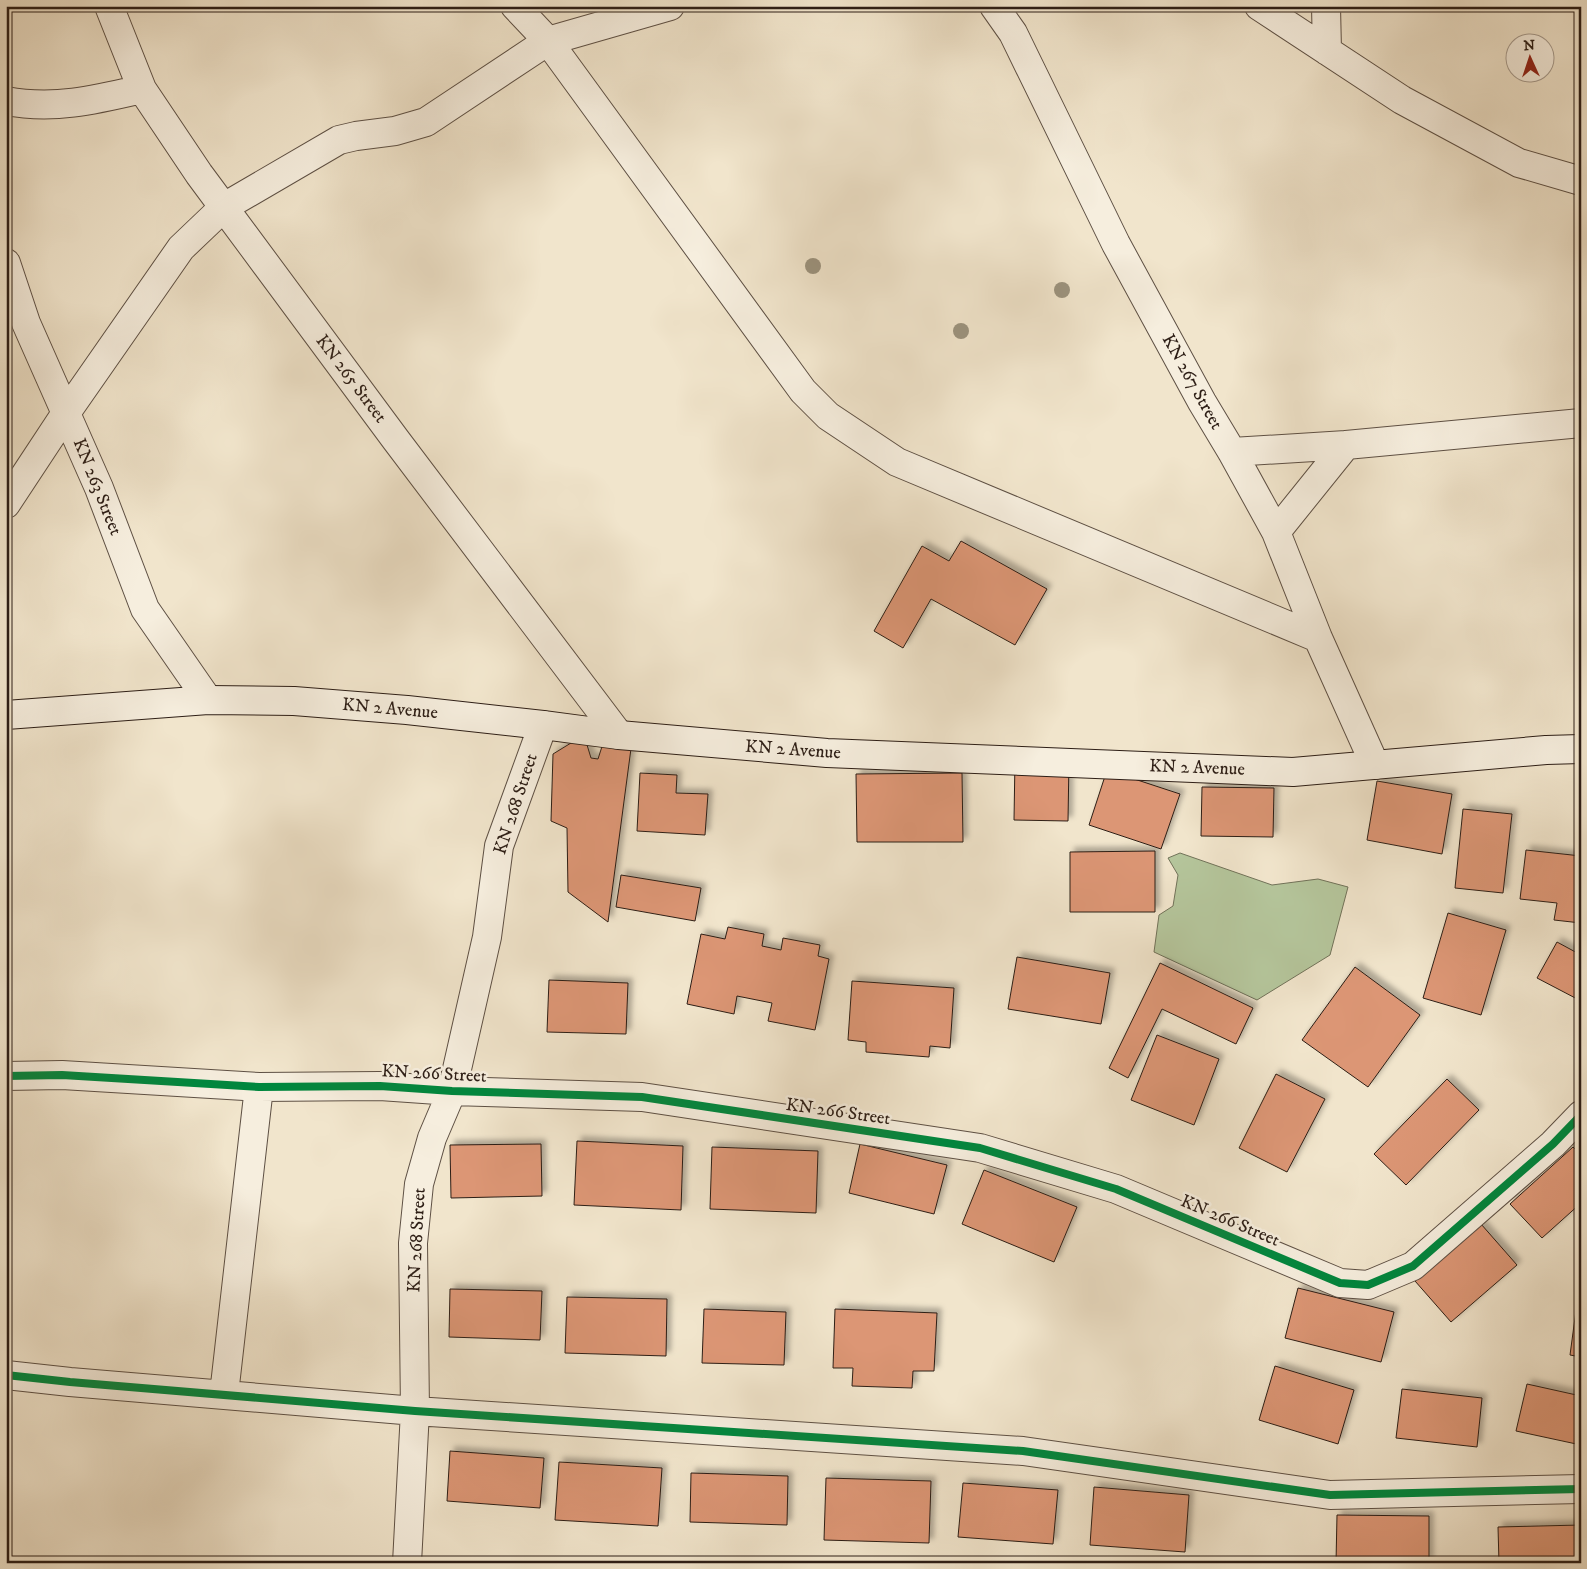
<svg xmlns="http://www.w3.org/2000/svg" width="1587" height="1569" viewBox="0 0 1587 1569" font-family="'IM FELL DW Pica',serif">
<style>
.green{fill:#b5c69c;stroke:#717259}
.building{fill:#dc9674;stroke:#2d1e16;filter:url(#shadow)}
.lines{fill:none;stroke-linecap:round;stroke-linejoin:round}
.street-casing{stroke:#5e5044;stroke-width:30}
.secondary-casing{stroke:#2d1e16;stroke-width:30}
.street{stroke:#f6eede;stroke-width:28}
.secondary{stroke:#f6eede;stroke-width:28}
.cycleway-casing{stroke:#f6eede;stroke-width:11}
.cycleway{stroke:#00873e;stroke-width:8}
.tree{fill:#9c937e}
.labels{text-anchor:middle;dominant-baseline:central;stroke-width:5;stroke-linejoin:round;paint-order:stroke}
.street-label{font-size:18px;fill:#2d1e16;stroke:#f6eede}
</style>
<defs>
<filter id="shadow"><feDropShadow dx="4.5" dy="-4.5" stdDeviation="2.5" flood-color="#0004"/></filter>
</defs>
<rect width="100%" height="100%" fill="#f1e5cc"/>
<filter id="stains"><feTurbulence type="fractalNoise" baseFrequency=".004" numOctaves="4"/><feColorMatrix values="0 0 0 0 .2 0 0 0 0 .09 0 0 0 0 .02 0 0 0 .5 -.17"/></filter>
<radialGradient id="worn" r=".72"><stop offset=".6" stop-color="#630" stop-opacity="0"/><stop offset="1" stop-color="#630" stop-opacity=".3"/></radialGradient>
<path class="green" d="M1180 853 1272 885 1318 879 1348 887 1330 955 1257 1000 1154 952 1159 915 1173 906 1178 875 1168 858Z"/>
<path class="building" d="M961 541 1047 589 1015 645 931 599 903 648 874 631 922 546 949 561Z
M584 735 591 758 598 759 605 737 632 741 608 922 568 892 567 828 551 821 553 754Z
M1015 759 1069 760 1068 821 1014 820Z
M1107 770 1180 794 1161 849 1089 825Z
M640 773 677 775 676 793 708 794 705 835 637 831Z
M962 773 963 842H857L856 774Z
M1377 781 1452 794 1442 854 1367 840Z
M1202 787 1274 788 1273 837 1201 836Z
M1463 809 1512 814 1503 893 1455 888Z
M1526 850 1581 856V923L1554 920 1557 903 1520 899Z
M1155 851V912H1070V852Z
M621 875 701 888 695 921 616 907Z
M1448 913 1506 930 1481 1015 1423 998Z
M728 927 764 934 762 946 781 950 783 938 820 945 818 956 829 959 815 1030 768 1021 772 1003 737 996 734 1014 687 1004 701 934 725 939Z
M1557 942 1581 955V1001L1537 978Z
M1017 957 1110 973 1101 1024 1008 1009Z
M1160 963 1253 1008 1236 1044 1162 1009 1128 1078 1109 1068Z
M1355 967 1420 1015 1368 1087 1302 1040Z
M549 980 628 983 626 1034 547 1032Z
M852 981 954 988 950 1048 930 1046 929 1057 866 1052V1042L848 1040Z
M1157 1035 1219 1059 1194 1125 1131 1100Z
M1276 1074 1325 1099 1287 1172 1239 1148Z
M1447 1079 1479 1110 1406 1185 1374 1154Z
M577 1141 683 1146 681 1210 574 1205Z
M541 1144 542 1196 451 1198 450 1145Z
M860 1144 947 1165 934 1214 849 1193Z
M712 1147 818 1151 816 1213 710 1209Z
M1573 1147 1581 1155V1203L1542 1238 1510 1204Z
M984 1170 1077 1207 1054 1262 962 1224Z
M1481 1224 1517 1265 1451 1322 1415 1281Z
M1581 1273V1357L1570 1355Z
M1298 1288 1394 1312 1381 1362 1285 1338Z
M450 1289 542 1291 540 1340 449 1337Z
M567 1297 667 1299 666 1356 565 1353Z
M704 1309 786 1312 784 1365 702 1363Z
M835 1309 937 1313 934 1371H913L912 1388 852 1386 853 1368H833Z
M1275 1366 1354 1390 1338 1444 1259 1420Z
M1527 1384 1581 1396V1445L1516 1431Z
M1402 1389 1482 1398 1477 1447 1396 1438Z
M450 1451 544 1458 540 1508 447 1501Z
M559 1462 662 1468 658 1526 555 1520Z
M691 1473 788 1476 787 1525 690 1522Z
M826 1478 931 1481 929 1543 824 1540Z
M963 1483 1058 1490 1053 1544 958 1537Z
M1094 1487 1189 1495 1185 1552 1090 1545Z
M1337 1515 1429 1516V1563H1336Z
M1581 1525V1563H1499L1498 1527Z"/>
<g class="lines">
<g class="street-casing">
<path id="street" d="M109 6 142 89 199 174 396 440 619 735
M515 6 548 41 803 391 828 416 897 462 1318 638
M994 6 1013 33 1116 244 1202 402 1232 452 1276 532 1318 638 1375 765
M1259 6 1402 100 1519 163 1581 181
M1326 6 1327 51
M6 101C54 110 95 100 142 89
M6 263 26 323 99 488 145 609 208 700
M1232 452 1346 445 1581 423
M6 504 66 413 181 248 224 207 339 140 356 136 395 131 426 122 548 41 670 6
M1276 532 1346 445
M6 1076 62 1075 259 1087 380 1086 452 1091 642 1097 980 1148 1116 1189 1340 1283 1368 1285 1413 1266 1553 1144 1581 1115
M6 1375 70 1382 415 1411 1023 1451 1330 1495 1581 1489
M224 1394 259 1087
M407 1563 415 1411 413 1243 419 1184 432 1138 452 1091 487 937 499 846 543 725"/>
</g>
<g class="secondary-casing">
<path id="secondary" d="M6 715 208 700 294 701 407 710 543 725 619 735 827 753 1293 772 1546 750 1581 749"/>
</g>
<use href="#street" class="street"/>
<use href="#secondary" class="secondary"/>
<g class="cycleway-casing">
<path id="cycleway" d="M6 1076 62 1075 259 1087 380 1086 452 1091 642 1097 980 1148 1116 1189 1340 1283 1368 1285 1413 1266 1553 1144 1581 1115
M6 1375 70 1382 415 1411 1023 1451 1330 1495 1581 1489"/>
</g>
<use href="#cycleway" class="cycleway"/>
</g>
<g class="tree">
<circle cx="813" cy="266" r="8"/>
<circle cx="1062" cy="290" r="8"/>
<circle cx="961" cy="331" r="8"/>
</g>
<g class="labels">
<g class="street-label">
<text transform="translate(351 379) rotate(53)">KN 265 Street</text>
<text transform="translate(1192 382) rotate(61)">KN 267 Street</text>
<text transform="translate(97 487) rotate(68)">KN 263 Street</text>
<text transform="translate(390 709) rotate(5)">KN 2 Avenue</text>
<text transform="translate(793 750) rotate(4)">KN 2 Avenue</text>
<text transform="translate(1197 768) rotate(2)">KN 2 Avenue</text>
<text transform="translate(516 804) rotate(-72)">KN 268 Street</text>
<text transform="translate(434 1074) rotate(3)">KN 266 Street</text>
<text transform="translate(838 1112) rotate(8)">KN 266 Street</text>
<text transform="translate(1230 1221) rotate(23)">KN 266 Street</text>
<text transform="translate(417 1240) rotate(-87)">KN 268 Street</text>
</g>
</g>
<rect width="1587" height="1569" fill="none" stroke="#f1e5cc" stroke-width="25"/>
<rect x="8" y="8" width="1572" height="1554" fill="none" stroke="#2d1e16" stroke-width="2.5"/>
<rect x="12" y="12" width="1562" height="1544" fill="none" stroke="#2d1e16"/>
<g transform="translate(1530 58) rotate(357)"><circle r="24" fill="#f6eede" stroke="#a69b8e"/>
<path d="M0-4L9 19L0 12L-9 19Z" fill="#8f2418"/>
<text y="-8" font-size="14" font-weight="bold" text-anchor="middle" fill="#2d1e16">N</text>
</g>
<rect width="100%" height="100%" filter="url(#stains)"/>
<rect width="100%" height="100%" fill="url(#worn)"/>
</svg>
